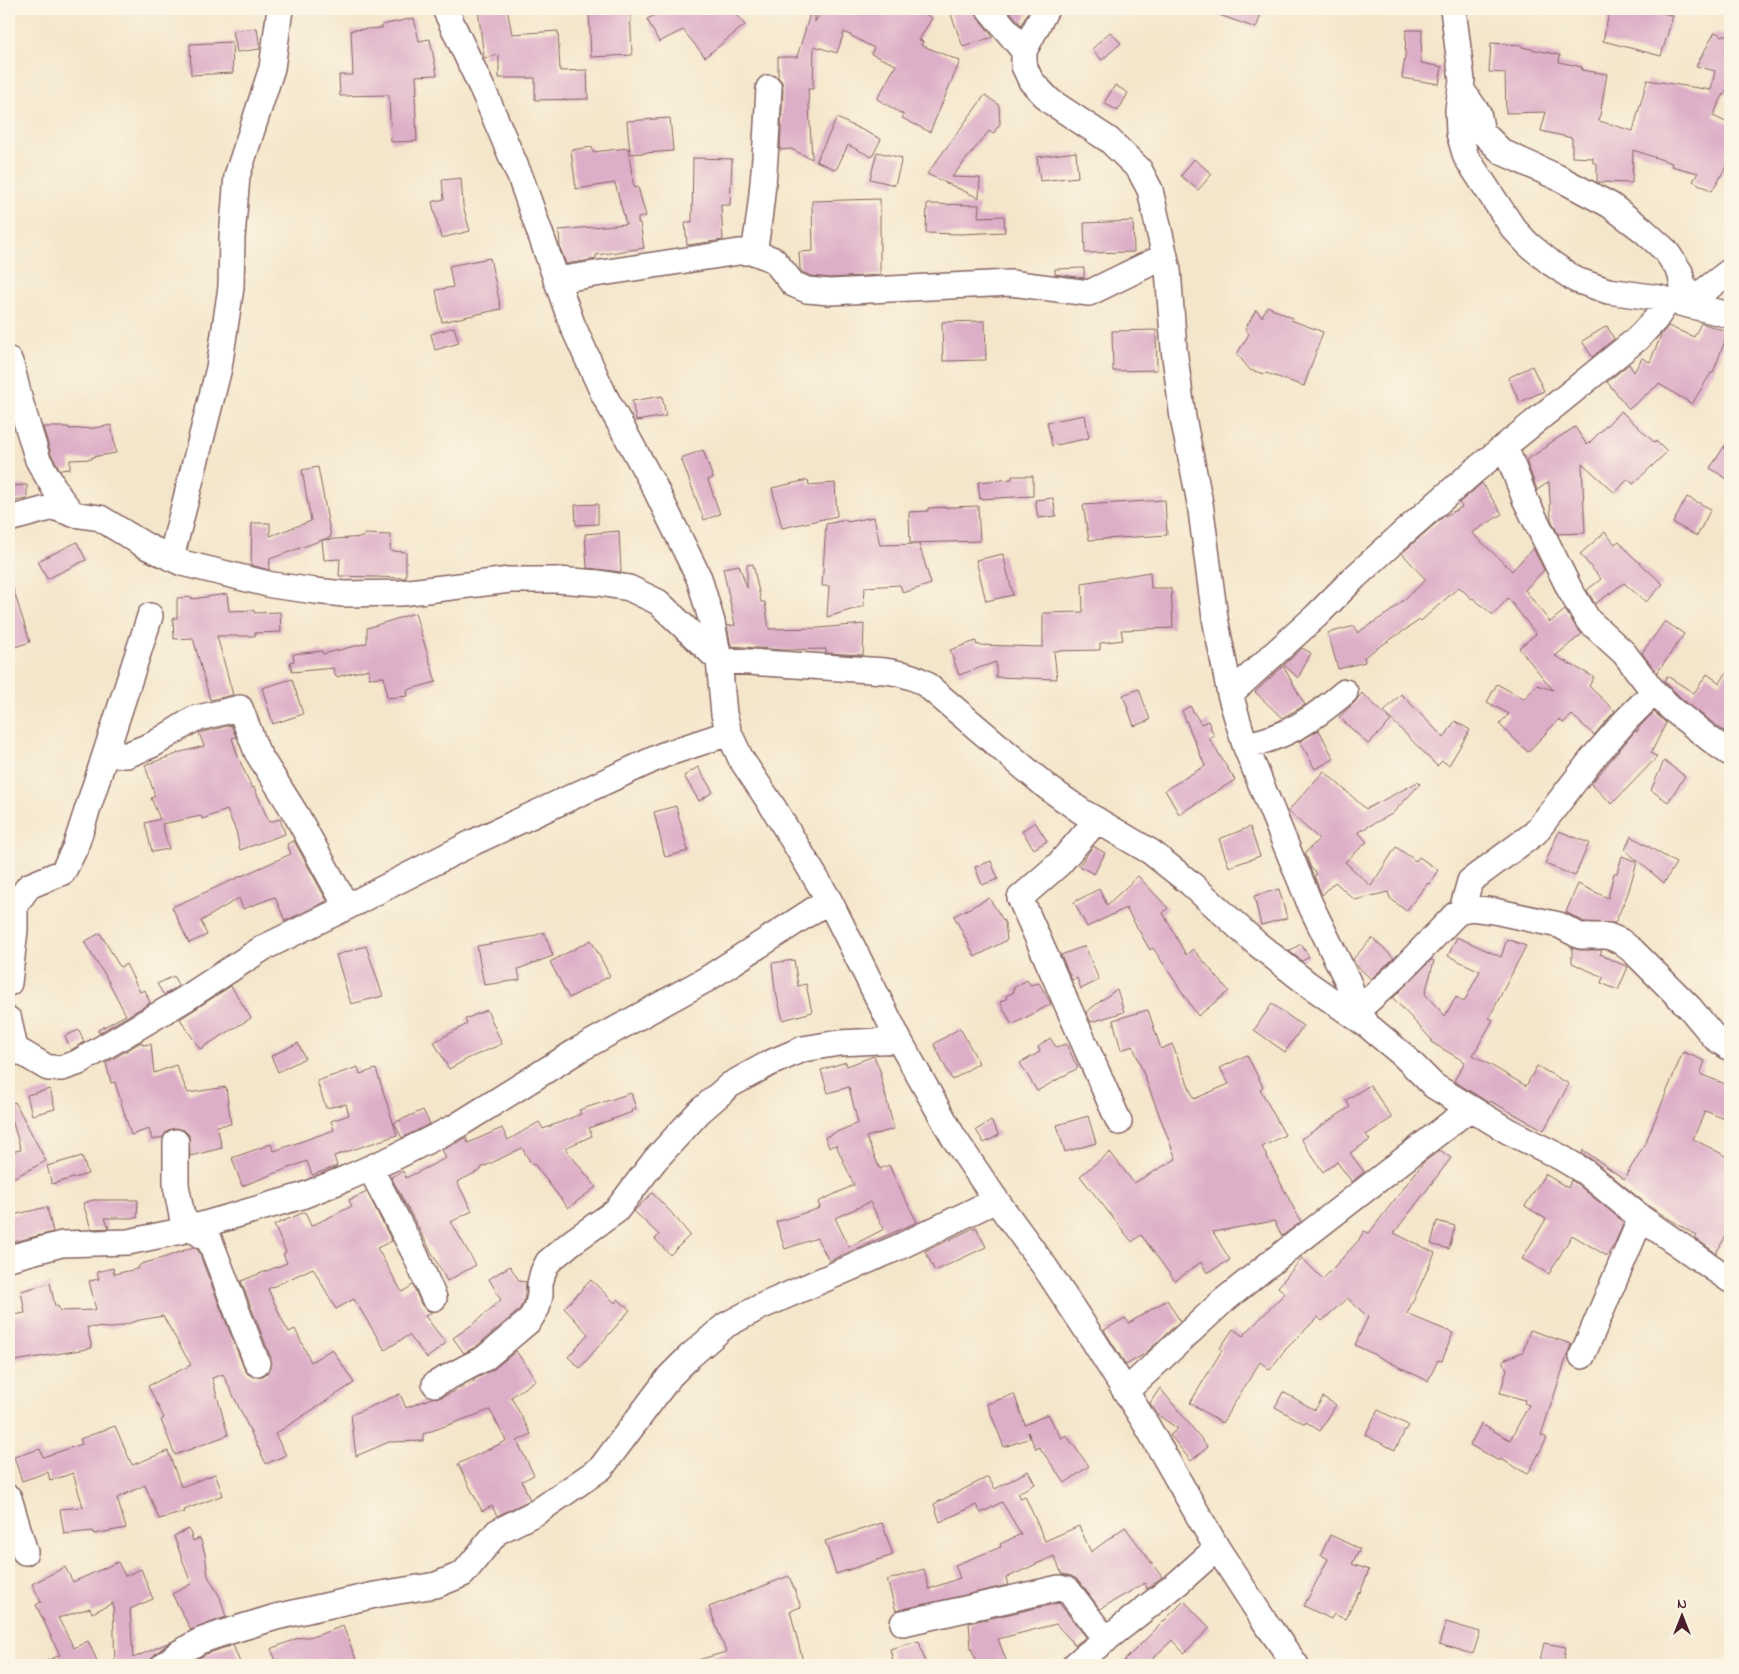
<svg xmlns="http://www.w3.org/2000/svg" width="1739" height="1674" viewBox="0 0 1739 1674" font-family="'Indie Flower',sans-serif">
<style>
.building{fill:#ddaec7;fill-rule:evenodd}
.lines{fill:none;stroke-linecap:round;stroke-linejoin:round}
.minor-casing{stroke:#866563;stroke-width:28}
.minor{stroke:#fff;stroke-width:25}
</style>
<rect width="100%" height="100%" fill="#fcf5e5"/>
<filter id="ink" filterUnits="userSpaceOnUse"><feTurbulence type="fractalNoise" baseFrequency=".02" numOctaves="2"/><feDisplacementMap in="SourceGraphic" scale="10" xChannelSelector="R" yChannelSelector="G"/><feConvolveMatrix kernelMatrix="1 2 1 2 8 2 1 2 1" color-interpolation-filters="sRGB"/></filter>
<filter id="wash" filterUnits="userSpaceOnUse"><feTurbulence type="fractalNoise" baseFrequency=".0096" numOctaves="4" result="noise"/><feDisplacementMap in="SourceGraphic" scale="20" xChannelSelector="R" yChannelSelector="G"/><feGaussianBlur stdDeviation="1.12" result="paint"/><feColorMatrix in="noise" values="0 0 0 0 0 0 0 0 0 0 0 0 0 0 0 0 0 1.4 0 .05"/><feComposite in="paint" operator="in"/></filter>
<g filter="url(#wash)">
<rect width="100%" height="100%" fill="#f4e6cb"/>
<g id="blocks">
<path class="building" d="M478 9H507L512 34 558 31 560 71 587 70 588 99 535 100V78H499V55L484 58Z
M630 9 632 55 591 57 589 11Z
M667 9H731L745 25 705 57 683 30 659 42 647 19Z
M822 9H916L932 18 919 40 923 41 921 45 960 61 930 132 902 118 904 115 877 99 896 65 871 54 874 48 844 32 837 53 814 46 813 89H808L812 159 791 149 780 150 783 89 782 82 778 77V57H797L810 14 815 15V22Z
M949 9H975L978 18 993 37 963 47Z
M1008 9H1030L1021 25Z
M1208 9H1263L1256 28 1208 11Z
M1610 9H1650L1673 16 1661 56 1603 41Z
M414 18 419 41 430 39 437 75 416 76 417 94H415L417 141 391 142 389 95 340 96 339 75H353L351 30 382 28V25Z
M257 28 260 49 237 52 233 31Z
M1406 30H1422L1421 63 1442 67 1439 84 1402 78 1405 57Z
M1110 32 1121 43 1102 60 1092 49Z
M1715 32 1723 36V35H1730V84L1720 101 1713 116 1730 124V160L1712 191 1693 181 1698 173 1671 166 1672 163 1633 150 1632 183 1597 182V163H1593V158L1572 157V138L1541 131 1546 112 1506 113 1505 73 1489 72 1491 43 1522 45V47L1560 55 1559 62 1582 67 1581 70 1607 74 1599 121 1633 131 1647 80 1711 90 1715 71 1696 66Z
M232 42 233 73 191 75 190 44Z
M1115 85 1128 93 1118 111 1104 103Z
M985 95 999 105 1000 124 993 134 989 131 952 177 980 178 979 198 927 174Z
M670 118 673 151 630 154 627 121Z
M837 118 881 139 872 157 848 145 836 170 816 161Z
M592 147 593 152 628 148 634 188 638 187 646 216 638 218V223H640L644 248 596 255V259L566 264 560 247 559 230 626 224 615 183 576 189 571 150Z
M877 152 902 158 895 185 870 179Z
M1076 152 1078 177 1040 181 1037 157Z
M693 158 732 159 730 205H721L723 240 687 245 685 222H692Z
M1194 159 1212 174 1198 190 1181 176Z
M461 178 463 206 470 231 441 238 432 202 444 199 442 180Z
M880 199V275L830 278 811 276 802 272 800 269 799 252 813 251 812 201Z
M927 204 979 205 978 217 1004 216 1005 232 961 234 926 233Z
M1133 221 1134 252 1085 253 1084 223Z
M490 258 501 309 442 322 436 290 453 287 449 266Z
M1084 268V278L1055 274V269Z
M1267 306 1292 318 1291 320 1323 332 1304 386 1266 373 1265 374 1250 370 1237 354 1249 334 1245 329 1256 310 1262 317Z
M985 321 986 360 943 361 942 322Z
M1701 323 1728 332 1713 373H1711L1692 404 1659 384 1629 409 1607 382 1629 364 1634 372 1642 358 1650 362 1662 333 1668 326 1694 337Z
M1607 326 1614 339 1592 357 1582 341Z
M454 327 459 343 435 350 431 334Z
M1156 330 1157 370 1113 371 1112 331Z
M1532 366 1544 391 1520 402 1508 378Z
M662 396 666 416 636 421 632 401Z
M1621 411 1654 442 1656 441 1667 452 1633 484 1628 479 1615 493 1582 463 1585 533 1558 534 1551 519 1549 482 1537 490 1526 460 1548 446 1547 445 1575 427 1587 445Z
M1085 415 1089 438 1052 446 1047 422Z
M111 425 116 453 92 457V459L70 460V469L60 470 51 454 43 427H69V429L94 428Z
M1730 438V481L1710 468Z
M703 450 713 478 708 480 720 514 704 520 681 458Z
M318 467 331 537 322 540 364 537V534L391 535 390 551 406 552V578L339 576 340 559 324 560 322 540 270 559 269 570 251 565 252 523H270V536L311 521 302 470Z
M1012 476H1033V496L980 499 978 482 1012 479Z
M808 480 809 485 835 483 837 516 782 528 772 488Z
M1482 483 1502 514 1472 533 1512 571 1533 548 1544 570 1525 590 1550 622 1565 610 1576 627 1582 634 1555 656 1594 677 1589 686 1615 711 1594 735 1572 715 1563 723 1559 719 1528 752 1499 724 1509 714 1487 702 1497 684 1524 699 1537 685 1553 690 1519 648 1536 634 1508 598 1493 615 1473 598 1472 599 1459 587 1421 621 1420 620 1364 657 1365 662 1338 669 1328 633 1355 626 1357 633 1391 611 1426 580 1402 553 1443 517 1462 507 1459 503Z
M27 485V499L9 502V486Z
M1687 497 1711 509 1697 536 1673 523Z
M1053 498 1056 516 1038 518 1035 500Z
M1165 500 1167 535 1089 540 1083 505Z
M598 504V524L576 525 575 505Z
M978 506 980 541 910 543 909 512 928 511V508Z
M874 517 880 545 919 544 931 584 903 593 900 585 865 587 864 606 827 617 829 586H822L826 524 846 520 847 522Z
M619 531 621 572 587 568 585 534Z
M1605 532 1615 544 1619 541 1631 555 1663 584 1646 602 1624 583 1595 604 1587 590 1601 579 1580 554Z
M77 542 86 560 47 579 38 561Z
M1003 554 1013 595 986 601 976 560Z
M753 564 761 602H765L769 629 819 628 864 624 863 655 826 653V649L783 650 731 646 727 626 735 625 723 568 739 565 747 588V565Z
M1150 572 1151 588H1171L1173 628 1121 630 1123 640 1100 643V650L1054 651 1057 679 996 677V662L959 675 950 650 976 641 977 645 1043 647V613L1083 612 1082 583Z
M12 585 30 642 9 649V586Z
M227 594 229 611 254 610V613L280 612 281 632 255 633V636H217L233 695 210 700 193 638 174 639 173 618H177V598L192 597V599Z
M415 613 436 682 407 690 408 696 387 698 384 677 369 678V669L336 677 333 668 292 672 290 662 294 661 293 654 322 651 323 654 367 643V628Z
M1665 621 1684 634 1657 673 1642 653Z
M1302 648 1311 653 1298 678 1284 665Z
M1283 666 1305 705 1282 718 1255 692Z
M1730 667V736L1682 699 1664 681 1667 676 1694 693 1707 674 1720 683Z
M292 679 303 714 273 724 262 688Z
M1139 689 1150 720 1134 726 1123 695Z
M1362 693 1391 721 1368 744 1339 717 1354 703Z
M1401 694 1444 738 1455 721 1470 730 1449 765 1442 761 1437 766 1384 712Z
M1190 706 1201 724 1208 721 1214 736 1209 738 1235 780 1179 814 1165 790 1205 766 1182 711Z
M1654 712 1666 723 1651 753 1657 757 1612 804 1591 784 1636 730 1637 732 1640 726Z
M231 725 236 737 232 738 238 757 252 788 254 787 269 822 280 819 285 834 240 850 236 831 227 810 202 819 201 816 162 824 169 849 152 852 145 823 160 819 151 798 155 796 145 765 177 754V753L204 746 199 733Z
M1319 730 1334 759 1315 769 1300 741Z
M1664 761 1685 776 1668 802 1651 790Z
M698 767 713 792 699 801 684 776Z
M1324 771 1366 809 1418 782 1420 784 1392 814 1358 832 1367 842 1345 862 1371 886 1396 847 1416 861 1419 857 1438 870 1429 884 1428 883 1406 911 1390 898 1388 892 1355 900 1335 882 1322 895 1314 876 1317 874 1311 868 1305 853 1319 839 1288 811Z
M676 806 688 851 665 857 654 812Z
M1035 822 1047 841 1034 849 1022 831Z
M1250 827 1260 856 1229 867 1219 839Z
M1559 831 1589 843 1575 876 1545 864Z
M1631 836 1676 863 1664 883 1625 850Z
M294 841 327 901 285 921 275 897 243 909 239 898 201 921 207 935 189 943 172 907 291 854 287 844Z
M1093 846 1105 853 1094 874 1079 866Z
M1622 856 1637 862 1628 893 1615 923 1584 922 1566 912 1578 884 1608 898 1614 873H1617Z
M991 861 998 879 982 885 975 867Z
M1138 876 1168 908 1163 913 1186 955 1193 949 1229 991 1198 1016 1153 948 1150 950 1126 908 1087 927 1074 902 1099 889 1107 905Z
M1279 889 1287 918 1261 925 1254 896Z
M989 898 1005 923 1007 940 975 957 954 916Z
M544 932 553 956 518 969 520 980 484 985 477 946 531 937Z
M100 933 120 967 126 964 140 992 145 990 150 1003 99 1033 98 1030 126 1015 103 971H102L84 942Z
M1457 937 1501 957 1507 939 1526 946 1489 1018 1493 1020 1473 1055 1526 1086 1537 1066 1569 1084 1544 1130 1490 1101 1489 1103 1454 1081 1465 1062 1431 1042 1432 1040 1393 998 1431 960 1434 961 1425 994 1445 1016 1456 997 1464 1002 1480 971 1448 956Z
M1372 938 1394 958 1371 979 1355 964 1353 959Z
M591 940 610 976 569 998 550 962Z
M1301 944 1309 957 1302 961 1289 951Z
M366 946 383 996 351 1004 336 955Z
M1085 946 1099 980 1081 989 1077 978 1072 980 1061 955Z
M1572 948 1580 950H1602L1600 954 1605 956V957L1628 967 1618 990 1601 983 1603 977 1572 963Z
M794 960 798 986 806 984 812 1012 783 1020 775 989 772 963Z
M174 976 178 986 164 995 157 984Z
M1027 980 1030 985 1039 983 1051 1004 1012 1025 1000 1002 1007 998 1006 996 1014 992 1013 988Z
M231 986 251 1018 200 1049 180 1019Z
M1117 989 1124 1012 1091 1022 1086 1012Z
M1272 1004 1303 1026 1285 1052 1254 1030Z
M487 1010 502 1044 469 1058 449 1069 434 1042 467 1024 465 1019Z
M1148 1010 1161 1049 1172 1044 1194 1099 1229 1084 1220 1068 1247 1055 1263 1087 1260 1089 1285 1135 1262 1147 1301 1222 1282 1236 1274 1221 1213 1232 1230 1260 1207 1273 1201 1262 1175 1281 1141 1235 1132 1242 1080 1176 1110 1152 1134 1183 1176 1159 1133 1046 1121 1050 1113 1020Z
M960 1028 979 1063 952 1080 934 1044Z
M79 1030 84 1042 71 1050 65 1036Z
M1050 1038 1056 1047 1066 1044 1078 1068 1037 1091 1020 1063 1040 1052 1038 1047Z
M141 1042 143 1045 151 1044 154 1073 176 1065 188 1093 226 1087 231 1124 217 1126 222 1148 190 1156 189 1135 184 1130 176 1128 168 1130 163 1137 152 1140 149 1129 131 1135 115 1082 111 1083 106 1063Z
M298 1043 305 1058 278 1072 271 1056Z
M1683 1052 1705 1061 1700 1074 1730 1086V1121L1705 1111 1693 1139 1730 1158V1229L1716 1253 1695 1238 1697 1236 1650 1207 1594 1161 1582 1153 1583 1150 1624 1179 1645 1144Z
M874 1056 881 1073 880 1074 894 1129 866 1137 880 1169 889 1165 898 1185 917 1222 829 1261 817 1238 785 1249 776 1222 820 1208 818 1202 854 1185 836 1145 829 1147 825 1137 858 1123 849 1087 828 1093 821 1070 846 1062 847 1066ZM870 1202 884 1229 849 1247 835 1218Z
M358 1067 360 1074 376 1069 397 1135 334 1156 337 1166 312 1175 307 1161 242 1186 232 1158 271 1144 274 1151 334 1130 331 1121 349 1115 346 1104 326 1108 317 1081Z
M1370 1085 1392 1118 1366 1135 1370 1140 1350 1153 1364 1172 1352 1182 1337 1162 1323 1172 1301 1139 1350 1107 1346 1100Z
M50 1089 55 1109 32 1115 27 1095Z
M631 1093 636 1109 631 1110 632 1112 589 1128 592 1136 565 1148 596 1187 568 1208 534 1164 532 1165 522 1148 481 1168V1170L457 1182 472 1211 451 1222 476 1265 447 1281 391 1177 403 1171 406 1178 446 1158 442 1150 466 1138 468 1143 502 1128 508 1140 539 1122 543 1129 581 1114 579 1110Z
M15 1102 46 1161 9 1180V1152L21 1150 9 1110V1105Z
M423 1110 430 1124 402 1138 394 1123Z
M1088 1116 1096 1143 1065 1152 1057 1125Z
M991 1121 999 1135 984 1143 976 1130Z
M1440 1150 1451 1158 1394 1233 1435 1253 1407 1314 1453 1333 1442 1361 1438 1360 1428 1381 1355 1345 1368 1317 1347 1298 1322 1321 1318 1317 1284 1351 1270 1370 1260 1362 1222 1423 1190 1403 1222 1350 1220 1348 1233 1329 1243 1336 1285 1293 1278 1287 1302 1258 1323 1279 1358 1241 1364 1231 1369 1233 1423 1163Z
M82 1156 88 1174 52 1184 47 1166Z
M1545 1174 1568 1188 1571 1180 1577 1184 1624 1222 1615 1243 1607 1256 1572 1235 1549 1274 1522 1259 1546 1219 1525 1206Z
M367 1192 392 1241 377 1248 402 1292 413 1285 421 1304 426 1310 432 1312 425 1316 446 1343 427 1358 409 1335 385 1350 354 1299 336 1309 313 1268 268 1289 286 1328H287L289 1332 295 1329 311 1362 332 1349 354 1383 275 1434 286 1455 266 1464 223 1374 212 1378 228 1435 175 1455 161 1420 164 1418 148 1386 191 1365 163 1316 140 1320 113 1328 87 1327 92 1348 9 1362V1316L25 1313 21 1291 50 1283 55 1306H58L60 1311 96 1310 89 1281 99 1279 97 1272 113 1268 114 1274 137 1269 141 1264 166 1257 193 1247 198 1250 244 1368 248 1374 254 1377 263 1376 268 1372 271 1366V1358L241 1281 287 1263 283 1254 286 1252 274 1225 305 1212 311 1226 352 1206 349 1200Z
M652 1193 669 1210 690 1235 670 1255 655 1239 659 1235 634 1211Z
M93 1200H138L137 1218H105L109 1228 91 1229 83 1203Z
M47 1207 53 1232 9 1243V1216Z
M1437 1221 1455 1226 1449 1249 1431 1244Z
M976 1227 986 1247 935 1271 925 1251Z
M510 1266 519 1281 526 1282 524 1302 518 1311 477 1346 464 1353 453 1338 473 1324 501 1300 489 1279Z
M591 1280 615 1303 618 1299 630 1310 580 1368 568 1357 588 1334 564 1308Z
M1167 1300 1180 1321 1146 1353 1126 1365 1104 1330 1125 1318 1129 1323Z
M1530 1330 1571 1344 1541 1435 1547 1438 1528 1474 1500 1459 1499 1461 1470 1445 1481 1424 1510 1440 1529 1405 1524 1403 1525 1400 1500 1393 1507 1370 1503 1360 1523 1352Z
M516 1351 536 1380 511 1397 531 1434 517 1441 534 1475 522 1481 530 1500 497 1516 492 1506 482 1511 458 1464 506 1441 490 1410 423 1434V1441L389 1442 356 1456 351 1415 400 1394 406 1408 432 1398 442 1397 474 1382 473 1380 494 1369Z
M1160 1388 1208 1447 1191 1461 1170 1435 1178 1429 1158 1415 1150 1403Z
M1283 1392 1315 1410 1323 1397 1336 1405 1320 1431 1306 1422 1305 1424 1275 1407Z
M1014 1394 1025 1425 1048 1414 1061 1438 1066 1435 1089 1466 1065 1483 1039 1447 1036 1449 1028 1432 1030 1438 1004 1447 987 1404Z
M1378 1410 1408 1425 1395 1450 1365 1435Z
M115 1426 132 1465 168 1451 181 1487 215 1474 223 1495 184 1510 185 1512 159 1519 145 1485 117 1498 126 1528 94 1534 93 1531 64 1534 60 1509 83 1507 73 1473 50 1481 48 1472 22 1481 14 1457 40 1449 43 1457 82 1444 80 1439Z
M1028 1471 1035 1484 1018 1493 1021 1498 1025 1496 1045 1541 1079 1526 1091 1552 1125 1527 1162 1577 1147 1589 1145 1583 1100 1609 1079 1581 1071 1576 1062 1574 1054 1556 1006 1578 1008 1585 896 1611 887 1580 924 1569 929 1589 960 1578 955 1565 1001 1547 1000 1544 1021 1534 1002 1502 981 1513 976 1505 940 1522 934 1504 988 1477 995 1489Z
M882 1523 893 1555 836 1574 825 1541Z
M189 1529 193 1541 200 1538 205 1554 208 1576 220 1597 226 1617 191 1630 172 1594 191 1584 174 1536Z
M1330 1535 1360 1549 1352 1564 1369 1570 1360 1593 1359 1592 1345 1619 1334 1614 1331 1619 1304 1606 1328 1559 1321 1555Z
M118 1562 125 1576 141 1569 153 1599 130 1609 133 1658 170 1642 155 1654 151 1659 150 1665H115L113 1603 92 1613 90 1608 58 1618 74 1648 88 1641 99 1665H37L60 1655 36 1605 41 1602 32 1584 65 1567 73 1582Z
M789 1576 801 1607 790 1611 804 1665H698V1660L726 1652 709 1607Z
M1184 1601 1210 1628 1184 1653 1172 1640 1146 1665H1120Z
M1059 1603 1086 1637 1075 1645 1056 1624 998 1639 1008 1665H978L971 1648 969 1623Z
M1446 1622 1480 1632 1473 1654 1439 1644Z
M343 1626 358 1665H278L271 1649 298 1638 315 1636Z
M919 1641 926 1665H894L890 1649Z
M1544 1643 1566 1647 1563 1665H1539Z
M233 1645 241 1665H190V1663L206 1654Z"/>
</g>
</g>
<g filter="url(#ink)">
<use href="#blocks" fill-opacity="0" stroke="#866563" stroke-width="1"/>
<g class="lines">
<g class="minor-casing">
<path id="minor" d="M445 9 487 99 521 179 572 324 604 395 654 486 699 578 712 622 719 660 724 714 729 733 741 759 773 807 829 900 899 1040 954 1138 996 1200 1045 1267 1094 1341 1146 1424 1217 1548 1263 1619 1296 1665
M989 9 1024 51
M1046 9 1024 51V66L1031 81 1050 101 1109 140 1139 169 1150 190 1168 270 1174 349 1183 418 1200 503 1215 618 1230 694
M1453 9 1462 80 1458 110 1459 133 1466 157 1513 228 1528 244 1551 263 1576 280 1608 291 1659 298 1730 315
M1461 89 1478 113 1482 132 1502 152 1557 177 1610 205 1643 230 1666 251 1680 272 1687 304 1730 271
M754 252C764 197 766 142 769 88
M556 280 739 252H754L774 260 793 284 807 290 830 292 1010 283 1089 293 1165 256
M9 360 12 368 20 401 38 460 60 498 73 514
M1505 446 1525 499 1570 590 1588 620 1624 653 1654 692 1673 710 1715 743 1730 753
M9 519 54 507 73 514 100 518 146 546 182 563 272 585 315 591 344 594 401 593 510 580H557L599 583 629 588 658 602 719 660 885 671C899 673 910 675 923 682L1047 787 1081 811 1151 852 1190 883 1256 943 1308 984 1367 1025 1403 1055 1434 1086 1508 1131 1560 1157 1585 1172 1641 1218 1730 1280
M171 558 219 368 231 287 232 238 237 176 272 68 280 9
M1245 745C1286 738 1313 719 1345 692
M106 755H127L154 744 194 719 240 708 257 752 297 816 344 902H358
M1097 820 1059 864 1020 898 1119 1122
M1462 910 1470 881 1535 833 1592 759 1626 720 1654 692
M9 983 15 930V905L29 886 63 872 75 848 150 616
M1358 1010 1399 973 1455 915 1462 910 1471 908 1494 911 1559 925 1580 936H1608L1620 941 1633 951 1690 1008 1715 1038 1730 1048
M9 1020 15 1049
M1366 1023 1358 1010 1348 982 1310 904 1245 745 1230 694 1316 616 1355 577 1401 535 1473 472 1637 339 1655 320 1665 305 1659 298
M9 1045 48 1068H62L77 1063 185 999 263 948 339 911 474 842 663 755 729 733
M176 1142V1185L182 1216 191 1228 210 1241 257 1363
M370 1168 415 1254 434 1298
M9 1258 62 1244 128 1242 181 1231 302 1196 347 1178 393 1158 455 1127 580 1049 707 979 829 900
M1582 1356 1641 1218
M435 1384 485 1358 529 1321 537 1308 540 1295V1284L543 1272 548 1262 572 1242 616 1211 655 1160 699 1112 730 1085 770 1063 803 1049 839 1043 899 1040
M1126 1391 1222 1302 1268 1265 1469 1109
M9 1498 25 1552
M903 1623 1059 1588 1068 1590 1106 1640
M164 1665 179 1653 200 1641 220 1634 276 1617 375 1595 436 1585 463 1574 497 1532 537 1512 601 1468 670 1376 690 1356 726 1325 760 1307 899 1247 996 1200
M1075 1665 1085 1656 1179 1582 1217 1548"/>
</g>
<use href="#minor" class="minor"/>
</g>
</g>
<rect width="1739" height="1674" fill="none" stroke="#fcf5e5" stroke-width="30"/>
<g transform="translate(1682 1616)" stroke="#fcf5e5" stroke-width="4" paint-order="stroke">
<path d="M0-4L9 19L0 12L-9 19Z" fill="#4a1f2b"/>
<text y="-8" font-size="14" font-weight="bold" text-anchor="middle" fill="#4a1f2b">N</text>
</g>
</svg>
